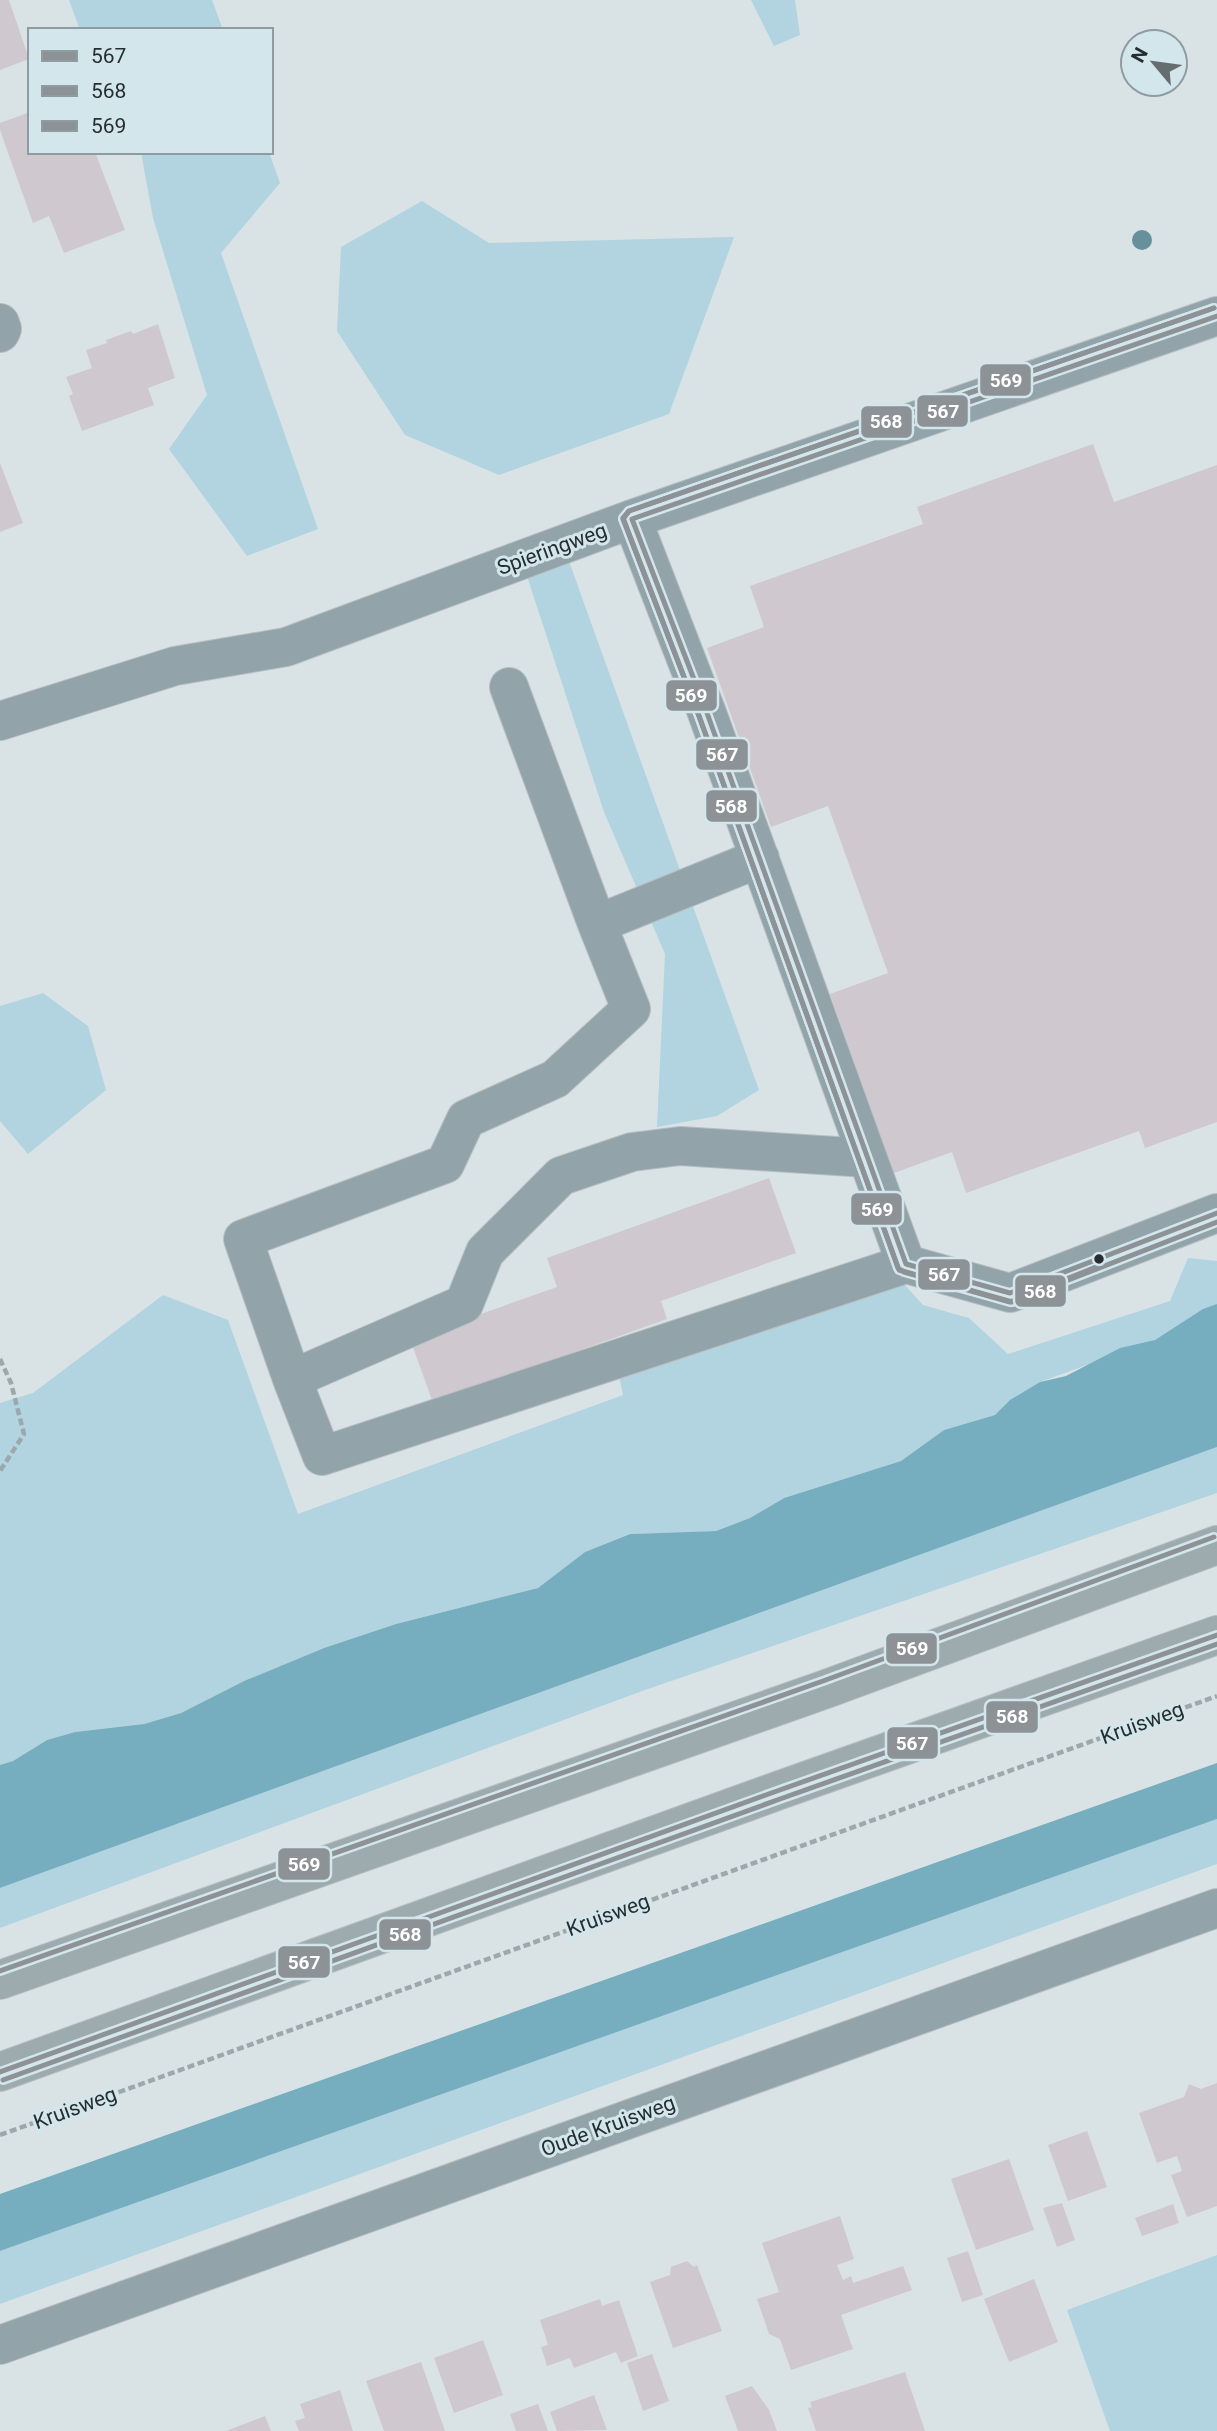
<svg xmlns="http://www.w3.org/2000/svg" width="1217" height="2431" viewBox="0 0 1217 2431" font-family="Roboto,sans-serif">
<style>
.green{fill:#b1d4e0}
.water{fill:#76aec0}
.building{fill:#cfc8ce}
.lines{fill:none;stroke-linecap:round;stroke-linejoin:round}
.minor-casing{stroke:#b6bec1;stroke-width:40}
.highway-casing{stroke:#b6bec1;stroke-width:40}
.path{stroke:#9ba8ac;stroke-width:4.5;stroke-dasharray:7 3.5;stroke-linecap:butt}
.minor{stroke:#92a3aa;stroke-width:38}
.highway{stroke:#9dabaf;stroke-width:38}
.bus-1-casing{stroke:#d3e6ec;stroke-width:10}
.bus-2-casing{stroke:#d3e6ec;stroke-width:10}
.bus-3-casing{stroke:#d3e6ec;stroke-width:10}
.bus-1{stroke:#8d9297;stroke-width:5}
.bus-2{stroke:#8d9297;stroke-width:5}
.bus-3{stroke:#8d9297;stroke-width:5}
.tree{fill:#66909c}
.bus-dot{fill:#272e31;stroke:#d3e6ec;stroke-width:2.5}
.labels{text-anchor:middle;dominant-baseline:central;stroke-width:6;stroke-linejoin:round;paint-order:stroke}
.street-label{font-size:21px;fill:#272e31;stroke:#d3e6ec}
.line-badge{stroke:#d3e6ec;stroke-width:2.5}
.badge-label{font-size:19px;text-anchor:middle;font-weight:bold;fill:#fff}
</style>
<rect width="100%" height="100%" fill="#d9e3e6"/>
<path class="green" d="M69 0H212L223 30H80Z
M751 0H795L800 35 774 46Z
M141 152H269L280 183 221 253 318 529 247 556 169 449 207 395 153 218Z
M422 201 489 243 734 237 669 414 499 475 405 435 337 331 341 247Z
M566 553 759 1090 717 1116 657 1127 665 954 604 812 524 567Z
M43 993 88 1026 106 1090 28 1154 0 1121V1006Z
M1188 1258 1217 1261V1309L1155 1340 1040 1382 995 1415 944 1430 901 1461 784 1498 750 1518 716 1531 629 1534 585 1552 538 1588 396 1624 324 1648 244 1681 181 1713 144 1724 75 1732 47 1740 13 1761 0 1765V1403L33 1393 163 1295 228 1320 298 1514 623 1395 617 1366 892 1271 923 1305 969 1318 1008 1354 1170 1301Z
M1217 1447V1493L645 1690 0 1928V1888Z
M1217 1819V1864L0 2304V2251Z
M1217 2255V2431H1110L1067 2310Z"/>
<path class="water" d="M1217 1304V1447L0 1888V1765L13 1761 47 1740 75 1732 144 1724 181 1713 244 1681 324 1648 396 1624 538 1588 585 1552 630 1534 716 1531 750 1518 784 1498 901 1461 944 1430 995 1415 1010 1400 1040 1382 1066 1376 1120 1348 1155 1340 1203 1309Z
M1217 1763V1819L0 2251V2194Z"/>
<path class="building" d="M0 0H9L29 59 0 70Z
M30 112V152H95L125 230 64 253 49 216 33 223 0 130V123Z
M158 324 175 378 148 388 154 405 82 431 69 396 73 394 66 377 92 368 86 350 107 343 106 340 131 331 133 334Z
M1093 444 1114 502 1217 465V1122L1145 1148 1139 1131 966 1193 952 1152 894 1173 830 994 888 973 828 806 771 827 707 648 764 627 750 586 923 524 917 507Z
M0 463 23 523 0 532Z
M769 1178 796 1253 661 1301 667 1319 433 1403 410 1339 557 1287 547 1258Z
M1217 2083V2206L1187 2217 1171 2175 1182 2171 1177 2156 1157 2163 1139 2113 1184 2097 1189 2084 1201 2089Z
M1087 2131 1107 2187 1068 2201 1048 2145Z
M1009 2159 1034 2230 976 2250 951 2179Z
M1062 2203 1075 2240 1057 2247 1043 2208Z
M1173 2204 1179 2223 1142 2236 1135 2218Z
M840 2216 854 2259 837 2265 843 2280 851 2276 853 2283 903 2266 912 2290 841 2315 853 2349 791 2370 780 2339 769 2334 757 2299 779 2292 762 2243Z
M968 2251 983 2295 962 2302 947 2258Z
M687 2261 694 2267 697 2265 722 2331 673 2348 650 2282 670 2275 671 2267Z
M1034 2279 1058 2342 1009 2362 984 2299Z
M600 2299 602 2306 619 2300 638 2356 621 2363 616 2352 574 2368 570 2358 547 2366 541 2347 548 2345 540 2320Z
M483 2340 503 2395 454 2413 434 2358Z
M652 2354 669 2401 643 2411 627 2363Z
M421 2362 445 2431H384L366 2381Z
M905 2372 925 2431H816L808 2408 812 2407 810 2402Z
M752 2386 769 2410 777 2431H738L725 2396Z
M340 2390 353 2431H299L295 2421 305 2418 300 2404Z
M594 2395 607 2430 557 2431 550 2412Z
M538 2404 548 2431H516L510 2414Z
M265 2416 271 2431H226Z"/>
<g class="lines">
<g class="minor-casing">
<path id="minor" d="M0 323 2 329 0 333
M632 519 707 713 906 1264 1010 1293 1217 1213
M509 687 597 924 760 858
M0 721 175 666 286 647 632 519 1217 316
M867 1158 680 1146 632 1152 561 1176 485 1252 464 1304 292 1379 322 1456 906 1264
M292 1379 243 1239 445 1164 466 1119 555 1079 631 1009 597 924
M0 2345 1217 1908"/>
</g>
<g class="highway-casing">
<path id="highway" d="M0 1980 826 1689 1217 1545
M0 2072 777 1791 1217 1635"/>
</g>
<path class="path" d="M0 1359 11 1383 24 1434 0 1471
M0 2135 1217 1696"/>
<use href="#minor" class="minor"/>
<use href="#highway" class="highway"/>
<g class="bus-1-casing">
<path id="bus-1" d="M1217 316 632 519 707 713 906 1264 1010 1293 1217 1213
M0 2072 777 1791 1217 1635"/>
</g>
<g class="bus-2-casing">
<path id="bus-2" d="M1214 308 629 511 623 519 699 716 899 1270 1012 1302 1217 1222
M3 2080 780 1799 1217 1644"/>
</g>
<g class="bus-3-casing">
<path id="bus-3" d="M1096 1267 1010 1302 904 1272 898 1268 699 716 623 518 629 511 1214 308
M0 1971 823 1681 1214 1537"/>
</g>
<use href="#bus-1" class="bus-1"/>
<use href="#bus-2" class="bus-2"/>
<use href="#bus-3" class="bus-3"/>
</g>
<circle class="tree" cx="1142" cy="240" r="10"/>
<circle class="bus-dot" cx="1099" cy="1259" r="6"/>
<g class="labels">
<g class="street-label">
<text transform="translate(552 549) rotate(-20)">Spieringweg</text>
<text transform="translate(1142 1723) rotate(-20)">Kruisweg</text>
<text transform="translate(608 1915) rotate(-20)">Kruisweg</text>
<text transform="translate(75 2108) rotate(-20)">Kruisweg</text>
<text transform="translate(608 2126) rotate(-20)">Oude Kruisweg</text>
</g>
</g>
<g class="line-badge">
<rect x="979" y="363" width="53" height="34" rx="7" fill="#8d9297"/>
<rect x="916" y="394" width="53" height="34" rx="7" fill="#8d9297"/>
<rect x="860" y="405" width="53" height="34" rx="7" fill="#8d9297"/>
<rect x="665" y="679" width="53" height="33" rx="7" fill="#8d9297"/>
<rect x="695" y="738" width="54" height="33" rx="7" fill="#8d9297"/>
<rect x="705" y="789" width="53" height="34" rx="7" fill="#8d9297"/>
<rect x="850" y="1192" width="53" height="34" rx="7" fill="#8d9297"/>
<rect x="917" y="1258" width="54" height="33" rx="7" fill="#8d9297"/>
<rect x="1014" y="1274" width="53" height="34" rx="7" fill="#8d9297"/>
<rect x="885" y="1632" width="53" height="33" rx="7" fill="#8d9297"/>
<rect x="985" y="1700" width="54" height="34" rx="7" fill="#8d9297"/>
<rect x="886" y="1726" width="53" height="34" rx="7" fill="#8d9297"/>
<rect x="277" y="1847" width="54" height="34" rx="7" fill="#8d9297"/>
<rect x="378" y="1918" width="54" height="33" rx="7" fill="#8d9297"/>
<rect x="277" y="1945" width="54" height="34" rx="7" fill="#8d9297"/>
</g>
<g class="badge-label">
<text x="1006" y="387">569</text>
<text x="943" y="418">567</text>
<text x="886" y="428">568</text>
<text x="691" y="702">569</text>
<text x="722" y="761">567</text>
<text x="731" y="813">568</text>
<text x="877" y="1216">569</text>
<text x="944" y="1281">567</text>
<text x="1040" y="1298">568</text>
<text x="912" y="1655">569</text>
<text x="1012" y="1723">568</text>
<text x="912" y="1750">567</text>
<text x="304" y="1871">569</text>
<text x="405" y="1941">568</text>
<text x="304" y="1969">567</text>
</g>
<rect x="28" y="28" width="245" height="126" fill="#d3e6ec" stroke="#8e9ca1" stroke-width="2"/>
<rect x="42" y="51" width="35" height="10" fill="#8d9297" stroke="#8e9ca1" stroke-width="2"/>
<text x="91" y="63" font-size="21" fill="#272e31">567</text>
<rect x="42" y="86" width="35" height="10" fill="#8d9297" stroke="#8e9ca1" stroke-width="2"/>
<text x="91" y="98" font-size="21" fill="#272e31">568</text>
<rect x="42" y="121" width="35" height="10" fill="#8d9297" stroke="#8e9ca1" stroke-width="2"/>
<text x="91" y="133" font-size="21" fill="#272e31">569</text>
<g transform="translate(1154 63) rotate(299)"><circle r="33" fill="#d3e6ec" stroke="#8e9ca1" stroke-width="2"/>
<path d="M0-5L12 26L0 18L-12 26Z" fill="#656d70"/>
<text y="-10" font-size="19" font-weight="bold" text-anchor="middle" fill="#272e31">N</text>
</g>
</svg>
